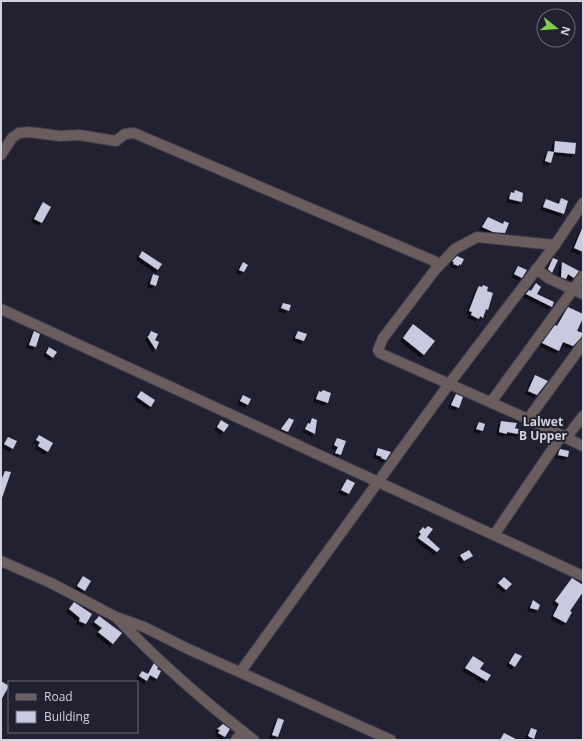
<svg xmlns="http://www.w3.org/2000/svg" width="584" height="741" viewBox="0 0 584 741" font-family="'Open Sans',sans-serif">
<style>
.building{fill:#c9c9df;filter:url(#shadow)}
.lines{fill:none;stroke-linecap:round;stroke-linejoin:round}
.minor-casing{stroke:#3e3d4e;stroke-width:12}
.minor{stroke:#6b5c5d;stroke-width:10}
.labels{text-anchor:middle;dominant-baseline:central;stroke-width:4;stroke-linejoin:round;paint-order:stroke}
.quarter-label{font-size:12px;font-weight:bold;fill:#d3d3de;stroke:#222132}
</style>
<defs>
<filter id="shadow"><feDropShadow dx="-3" dy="3" stdDeviation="0" flood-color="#0009"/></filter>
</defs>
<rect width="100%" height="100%" fill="#222132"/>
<path class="building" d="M555 141 576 143 575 154 554 152Z
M548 151 554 152 551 163 545 161Z
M515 190 523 193 522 202 509 199 511 192 514 193Z
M561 198 568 201 564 214 543 207 546 199 559 204Z
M43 202 51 207 42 223 34 219Z
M488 217 503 224 504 221 509 223 505 233 493 232 482 227Z
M583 226V252L574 248Z
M142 251 162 264 158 270 139 257Z
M457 256 464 259 461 265 459 264V266L453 264 454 262 452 261Z
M553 258 558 260 552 273 548 269Z
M243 262 248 265 244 272 239 270Z
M562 262 579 271 574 278 568 274 566 279 561 277Z
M518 266 527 270 522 278 514 274Z
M153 274 159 276 156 286 150 284Z
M536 283 541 287 537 294 554 302 552 307 526 294 529 290 531 291Z
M483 285 488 287 487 291 493 293 488 310 486 309 483 318 480 316 479 319 471 315 472 312 469 311 477 290 479 286 482 287Z
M283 303 291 305 289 311 281 308Z
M568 307 583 314V318L577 331 583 333 581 338 573 346 563 342 559 351 542 343 555 325 557 326Z
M413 324 435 341 424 355 403 338Z
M34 331 40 334 36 347 29 345Z
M151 331 158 334 155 340 159 342 156 350 147 336 148 337Z
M298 331 307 334 304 341 295 338Z
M49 347 57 352 53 358 46 353Z
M535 375 548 381 537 395 528 391Z
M323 390 331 393 328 403 316 399 319 391 321 392Z
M141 391 155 400 151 407 137 397Z
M456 394 463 397 459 408 451 405Z
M243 395 251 399 248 405 240 401Z
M289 418 294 420 288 432 281 429Z
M312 418 317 420 315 434 305 429 308 423 310 424Z
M221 420 229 425 224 432 217 427Z
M501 421 517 423 515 428 526 432 525 435 507 432V434L499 432Z
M479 422 485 424 483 431 476 429Z
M39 435 53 443 48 452 38 446 40 442 36 440Z
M8 437 17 441 13 449 4 444Z
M337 438 346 441 341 455 335 453 338 447 334 445Z
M378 448 391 452 386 460 381 458 382 457 376 455Z
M560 449 569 451 568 457 558 455Z
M5 471 11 472 2 498 1 481Z
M347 479 355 483 349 494 341 490Z
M428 526 433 529 427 537 440 549 437 552 418 538 421 534 419 532 423 527 425 529Z
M469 550 473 556 464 561 460 555Z
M83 576 91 581 85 591 77 586Z
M504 577 512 584 506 590 498 583Z
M572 578 583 585V592L570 611 572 612 566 623 553 616 559 604 555 601Z
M533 600 540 605 538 610 530 608Z
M74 602 92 614 86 624 79 621 80 618 69 609Z
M99 616 122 633 113 644 98 632 102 628 94 622Z
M515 653 522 656 515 667 509 663Z
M473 656 484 663 480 669 491 675 487 681 465 668Z
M154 663 158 667 157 669 161 671 157 679 148 674Z
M142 671 150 675 147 681 139 676Z
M1 681 9 686 1 700Z
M278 718 284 720 278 737 272 735Z
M223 724 230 729 225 737 218 733 220 730 217 729Z
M531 728 537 730 534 739 528 736Z
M504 733 518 740H500Z"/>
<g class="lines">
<g class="minor-casing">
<path id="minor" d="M1 155 12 138 19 133 29 132 60 136 79 135 116 141 125 134 134 133 434 261 439 266
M555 245 477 237 455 249 435 270 383 338 378 350 380 353 384 355 528 419 583 446
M536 269 550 279 583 294
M1 309 583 576
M491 402 583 276
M528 419 583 344
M566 438 583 416
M494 535 562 435
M1 561 51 583 116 617 144 627 186 648 391 740
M117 618C158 661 207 704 254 740
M241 671 449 384 555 245 583 203
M236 740 243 731"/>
</g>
<use href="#minor" class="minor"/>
</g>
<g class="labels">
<g class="quarter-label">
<text x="543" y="421">Lalwet<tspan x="543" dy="14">B Upper</tspan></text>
</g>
</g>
<rect width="584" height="741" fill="none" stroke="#d3d3de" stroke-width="4"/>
<rect x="8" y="681" width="130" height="52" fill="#222132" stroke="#696877"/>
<rect x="16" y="694" width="20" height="6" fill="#6b5c5d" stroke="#696877"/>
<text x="44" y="701" font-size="12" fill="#d3d3de">Road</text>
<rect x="16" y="711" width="20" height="12" fill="#c9c9df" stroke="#696877"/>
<text x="44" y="721" font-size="12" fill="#d3d3de">Building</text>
<g transform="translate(556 28) rotate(107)"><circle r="19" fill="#222132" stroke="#696877"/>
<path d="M0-3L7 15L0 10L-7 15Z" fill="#85cf4d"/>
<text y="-6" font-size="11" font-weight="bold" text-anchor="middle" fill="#d3d3de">N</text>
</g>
</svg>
